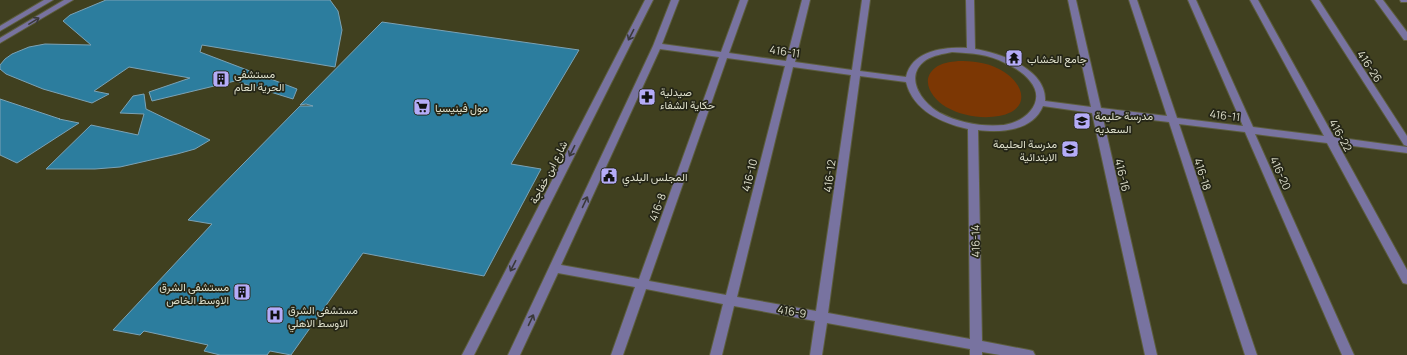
<svg xmlns="http://www.w3.org/2000/svg" width="1407" height="355" viewBox="0 0 1407 355" font-family="Manrope,Vazirmatn,sans-serif">
<style>
.green{fill:#7c3704}
.building{fill:#2c7d9e;stroke:#7ba2b5}
.lines{fill:none;stroke-linecap:round;stroke-linejoin:round}
.minor-casing{stroke:#5c5d3e;stroke-width:2}
.minor{fill:#7873a0;fill-rule:evenodd}
.oneway{stroke:#3a3939}
.labels{text-anchor:middle;dominant-baseline:central;stroke-width:3.5;stroke-linejoin:round;paint-order:stroke}
.street-label{font-size:11px;fill:#dedfcb;stroke:#252617}
.poi-label{font-size:11px;fill:#dedfcb;stroke:#252617;text-anchor:start}
</style>
<rect width="100%" height="100%" fill="#40401f"/>
<path class="green" d="M958 61C972 61 986 62 999 69 1023 81 1034 109 999 116 982 119 962 116 946 107 933 99 919 81 935 68 941 63 950 62 958 61Z"/>
<path class="building" d="M106 0H330L338 11 342 30 335 67 202 45 200 52 297 89 293 99 235 81 152 101 149 92 190 78 129 67 94 91 109 94 92 103 43 89 6 74 0 69V65L5 59 12 54 29 47 45 44 91 45 63 21 70 15Z
M382 22 579 50 511 164 541 169 484 276 363 253 291 355 270 351 267 355H220L204 351 208 345 144 331 140 335 113 330 212 224 188 220 300 106H313L306 104 300 105Z
M144 94 146 109 210 140 195 149 177 154 120 167 95 169H46L91 125 138 135 144 114 120 113 133 96Z
M0 99 60 119H59L79 123 17 163 0 155Z"/>
<g class="lines">
<g class="minor-casing">
<path id="minor" d="M44 0H53L0 31V26Z
M64 0H73L0 43V38Z
M645 0H653L474 355H462Z
M671 0H679L662 44 721 52 740 0H748L729 53 786 61 802 0H810L795 62 852 70 862 0H870L860 71 906 77C912 50 945 47 967 48L966 0H974L975 49C1000 53 1047 69 1045 101L1091 107 1068 0H1076L1101 108 1167 116 1129 0H1137L1177 118 1243 126 1188 0H1196L1253 127 1324 136 1250 0H1258L1334 137 1407 147V153L1338 144 1407 270V284L1403 283 1327 143 1255 134 1354 355H1342L1245 132 1179 124 1257 355H1245L1169 122 1102 114 1157 355H1145L1092 113 1043 106C1033 131 1001 133 978 130L982 341 1029 350 1033 351 1035 355H1000L982 352V355H970V349L827 323 822 355H810L815 321 734 306 722 355H710L723 304 646 289 623 355H611L635 287 558 273 520 355H508L653 46ZM660 49 719 57 639 279 561 265ZM952 52C970 53 989 54 1005 63 1014 67 1024 73 1030 81 1047 101 1026 122 1004 125 982 127 959 123 940 113 921 102 903 76 926 60 934 55 943 54 952 52ZM727 58 785 66 726 295 649 281ZM793 67 851 75 816 311 737 297ZM860 76 906 82C913 111 942 123 968 129L970 339 828 313Z
M1311 0H1319L1407 136V146L1404 145Z
M1375 0H1383L1407 32V40H1404Z
M1400 0H1407V2H1401Z"/>
</g>
<use href="#minor" class="minor"/>
</g>
<defs><path id="oneway-shaft" d="M-6 0H5M1.5-3L5.5 0L1.5 3" fill="none" stroke-width="1.6" stroke-linecap="round" stroke-linejoin="round"/></defs>
<g class="oneway">
<use href="#oneway-shaft" transform="translate(34 21) rotate(-31)"/>
<use href="#oneway-shaft" transform="translate(631 35) rotate(117)"/>
<use href="#oneway-shaft" transform="translate(572 151) rotate(117)"/>
<use href="#oneway-shaft" transform="translate(585 202) rotate(-65)"/>
<use href="#oneway-shaft" transform="translate(513 266) rotate(117)"/>
<use href="#oneway-shaft" transform="translate(531 320) rotate(-65)"/>
</g>
<defs>
<g id="temple-square" transform="scale(0.9)"><rect x="-9" y="-9" width="18" height="18" rx="4" fill="#b5acf8" stroke="#252617"/><path d="M0-6L5-2H3V0L6.5 2.5H4V6H1.5V3h-3V6H-4V2.5H-6.5L-3 0V-2H-5Z" fill="#111"/></g>
<g id="building-square" transform="scale(0.9)"><rect x="-9" y="-9" width="18" height="18" rx="4" fill="#b5acf8" stroke="#252617"/><path d="M-4-6H4V6H1V3H-1V6H-4ZM-2.5-4.3h1.7v1.8h-1.7ZM.8-4.3h1.7v1.8H.8ZM-2.5-1h1.7V.8h-1.7ZM.8-1h1.7V.8H.8Z" fill="#111"/></g>
<g id="pharmacy-square" transform="scale(0.9)"><rect x="-9" y="-9" width="18" height="18" rx="4" fill="#b5acf8" stroke="#252617"/><path d="M-2-6h4v4h4v4h-4v4h-4v-4h-4v-4h4Z" fill="#111"/></g>
<g id="supermarket-square" transform="scale(0.9)"><rect x="-9" y="-9" width="18" height="18" rx="4" fill="#b5acf8" stroke="#252617"/><path d="M-6-5.5h2.5l.6 2H6L4.5 2H-2.5L-4.4-4H-6ZM-1.5 3.2a1.3 1.3 0 1 0 .1 0ZM3 3.2a1.3 1.3 0 1 0 .1 0Z" fill="#111"/></g>
<g id="school-square" transform="scale(0.9)"><rect x="-9" y="-9" width="18" height="18" rx="4" fill="#b5acf8" stroke="#252617"/><path d="M0-5L7-2L0 1L-7-2ZM-4 1L0 2.5L4 1V4Q0 6-4 4Z" fill="#111"/></g>
<g id="civic-square" transform="scale(0.9)"><rect x="-9" y="-9" width="18" height="18" rx="4" fill="#b5acf8" stroke="#252617"/><path d="M-.6-6.5H3V-4.5H.6V-3L4-1V1h2V6H-6V1h2V-1L-.6-3ZM-1.2 2.5V6h2.4V2.5Z" fill="#111"/></g>
<g id="hospital-square" transform="scale(0.9)"><rect x="-9" y="-9" width="18" height="18" rx="4" fill="#b5acf8" stroke="#252617"/><path d="M-5-5h3v3.5h4V-5h3V5h-3V1.5h-4V5h-3Z" fill="#111"/></g>
</defs>
<g fill-rule="evenodd">
<use href="#temple-square" x="1014" y="58"/>
<use href="#building-square" x="221" y="79"/>
<use href="#pharmacy-square" x="647" y="97"/>
<use href="#supermarket-square" x="422" y="107"/>
<use href="#school-square" x="1082" y="121"/>
<use href="#school-square" x="1070" y="149"/>
<use href="#civic-square" x="609" y="176"/>
<use href="#building-square" x="242" y="292"/>
<use href="#hospital-square" x="275" y="315"/>
</g>
<g class="labels">
<g class="street-label">
<text transform="translate(785 51) rotate(8)">416-11</text>
<text transform="translate(1370 66) rotate(57)">416-26</text>
<text transform="translate(1225 115) rotate(7)">416-11</text>
<text transform="translate(1341 135) rotate(61)">416-22</text>
<text transform="translate(548 172) rotate(-63)">شارع ابن خفاجة</text>
<text transform="translate(1281 173) rotate(66)">416-20</text>
<text transform="translate(1203 174) rotate(72)">416-18</text>
<text transform="translate(749 175) rotate(-76)">416-10</text>
<text transform="translate(1123 175) rotate(77)">416-16</text>
<text transform="translate(829 176) rotate(-82)">416-12</text>
<text transform="translate(657 207) rotate(-70)">416-8</text>
<text transform="translate(975 241) rotate(-91)">416-14</text>
<text transform="translate(792 311) rotate(10)">416-9</text>
</g>
<g class="poi-label">
<text x="1027" y="58">جامع الخشاب</text>
<text x="234" y="73">مستشفى<tspan x="234" dy="13">الحرية العام</tspan></text>
<text x="660" y="91">صيدلية<tspan x="660" dy="13">حكاية الشفاء</tspan></text>
<text x="435" y="107">مول فينيسيا</text>
<text x="1095" y="115">مدرسة حليمة<tspan x="1095" dy="13">السعديه</tspan></text>
<text x="1057" y="143" text-anchor="end">مدرسة الحليمة<tspan x="1057" dy="13">الابتدائية</tspan></text>
<text x="622" y="176">المجلس البلدي</text>
<text x="229" y="286" text-anchor="end">مستشفى الشرق<tspan x="229" dy="13">الاوسط الخاص</tspan></text>
<text x="288" y="309">مستشفى الشرق<tspan x="288" dy="13">الاوسط الاهلي</tspan></text>
</g>
</g>
</svg>
